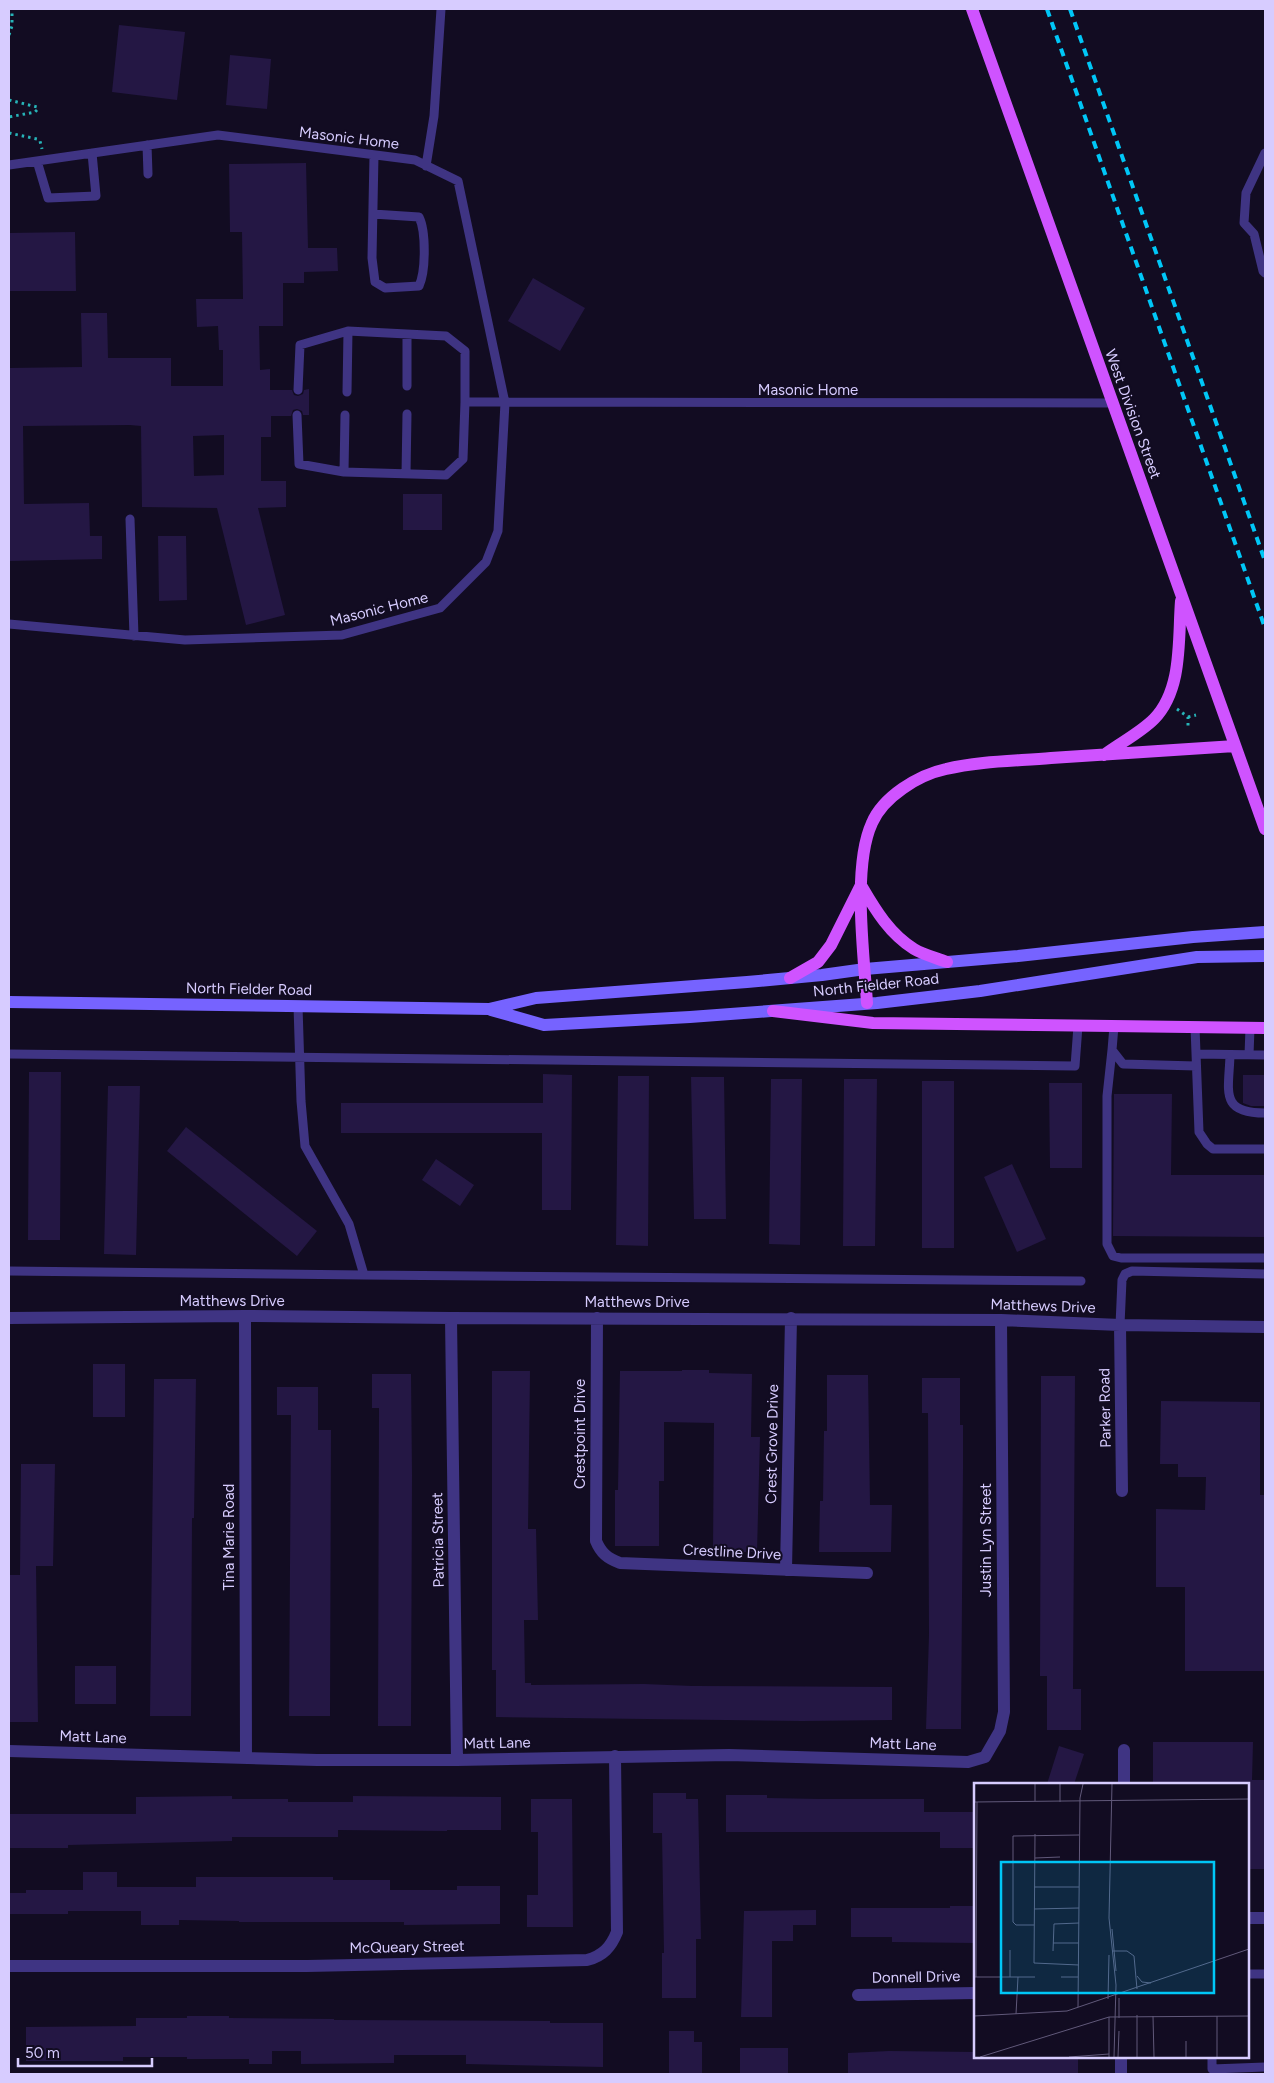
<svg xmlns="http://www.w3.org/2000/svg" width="1274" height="2083" viewBox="0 0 1274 2083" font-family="Figtree,sans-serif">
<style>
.building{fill:#241744;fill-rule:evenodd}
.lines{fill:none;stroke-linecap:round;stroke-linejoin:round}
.path{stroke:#27b4b8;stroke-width:3;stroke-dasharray:2.5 4;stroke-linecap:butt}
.service{stroke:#3f3483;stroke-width:9}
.minor{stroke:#3f3483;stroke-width:12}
.secondary{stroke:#7663ff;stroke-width:12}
.primary{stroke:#cf53ff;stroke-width:12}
.rail{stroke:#00c7f7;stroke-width:4;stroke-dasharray:8 6;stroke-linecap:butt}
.labels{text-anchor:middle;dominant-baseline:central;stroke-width:4;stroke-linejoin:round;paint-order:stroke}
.street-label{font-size:15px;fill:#d7ccff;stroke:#120c22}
.inset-road{fill:none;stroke:#61597a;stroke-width:1}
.view{fill:#00c7f7;fill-opacity:0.15;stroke:#00c7f7;stroke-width:2.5}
.inset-edge{fill:none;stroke:#d7ccff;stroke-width:2.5}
</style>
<rect width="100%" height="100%" fill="#120c22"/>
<path class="building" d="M119 25 185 32 177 100 112 92Z
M230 55 271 59 267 109 226 105Z
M306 163 308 248H337L338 271 304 272V283H283V326H259L260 370 270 369V390H292L294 395 298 396 303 394 304 390 309 389V415H303L302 411 297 409 293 410 291 416H271V437H261V481H286V507L258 508 285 615 246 625 217 508 142 507 141 426 130 425 23 426 24 504 89 503 90 536H102V559L9 561V368L82 367 81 313H107L108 358H171V386H223V350H219L218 326 197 327 196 299H243L242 232H230L229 164ZM224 435V475L194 476 193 436Z
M75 232 76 291H9V233Z
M533 278 585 308 560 351 508 321Z
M403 494H442V530H403Z
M158 536H186L187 600 159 601Z
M29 1072H61L60 1240H28Z
M543 1074 572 1075 571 1210H542V1133H341V1103H543Z
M1243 1075H1265V1106H1251L1243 1103Z
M618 1076H649L648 1246 616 1245Z
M691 1077H724L726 1219H694Z
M771 1079H802L800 1245 769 1244Z
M844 1079H877L875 1246H843Z
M922 1081H954V1248H922Z
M1049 1083H1082V1168H1050Z
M108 1086H140L136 1255 104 1254Z
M1114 1094H1172L1171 1175H1265V1237L1113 1236Z
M186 1127 317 1231 297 1256 167 1151Z
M436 1159 474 1185 460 1206 422 1180Z
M1012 1164 1046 1239 1017 1252 984 1177Z
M93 1364H125V1417H93Z
M682 1370H709V1373L752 1374 751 1437H760L757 1552H713L714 1423 664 1422V1481H659V1546H615V1490H618L620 1371H682Z
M492 1371H530L528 1529H536L538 1620H524L525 1683H531V1685L644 1684 692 1686 892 1687V1720L802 1721 496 1717V1670H492Z
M372 1374H411L412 1475 411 1726H378L379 1408H372Z
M827 1375H868L870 1505H892L891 1552H819L820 1501H823L824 1431H827Z
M1041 1376H1075L1073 1689H1081V1730H1047V1676H1040Z
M922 1378H960V1425H963V1469L961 1729H926L929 1635 928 1413H922Z
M154 1379H196L194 1518H192L191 1716H150Z
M277 1387H318V1430H331L330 1716H289L291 1415H277Z
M1161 1401 1260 1402V1495H1265V1671H1185V1587H1156V1509L1205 1510 1206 1477H1178V1464H1160Z
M21 1464H55L53 1566H36L38 1722H9V1575H20Z
M75 1666H116V1704H75Z
M1153 1742H1253L1252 1780H1265V1869H1248V1784H1153Z
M1059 1746 1084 1754 1074 1784H1047Z
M653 1793H686V1799H698L701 1939H696V1998H662V1953H664L662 1833H653Z
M726 1795H767V1798L820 1799H924V1812H973V1848H940V1832H726Z
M232 1796V1799H288V1802H353V1796L501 1797V1830H447V1831L338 1830V1837H232V1841L68 1845V1848H9V1814H136V1797Z
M531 1799H572L573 1927H527V1895H538V1832H531Z
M83 1872H117V1887H196V1877H333V1880H390V1890H457V1886H500V1924L404 1925V1922H239V1921L179 1920V1925H141V1911H68V1914H9V1893H26V1890H83Z
M950 1906H975V1943L892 1942V1937H851V1908H950Z
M816 1910V1925H793V1941H772V2017H741L744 1911Z
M187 2016H229V2018L334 2019V2020L550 2021V2023H603V2067L466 2064V2055H394V2063L301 2064V2051H272V2064H249V2059H187V2057H123V2061H26V2027L136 2026V2018H187Z
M669 2031H694V2042H702V2074H669Z
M740 2048H788V2074H740Z
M889 2051 975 2052V2057H1078V2074H848V2053Z"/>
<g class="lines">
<path class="path" d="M9 35 12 26V9
M9 100 37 107 38 109 35 112 9 117
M9 133 37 139 40 141 42 149
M1177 709 1188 717V727
M1188 717 1196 715"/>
<path class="service" d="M147 145 148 174
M1265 153 1246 193 1244 223 1254 234 1263 271 1265 273
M37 161 48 198 96 196 92 153
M9 165 218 135 415 160 458 181 505 403 498 531 486 562 440 608 342 635 185 640 9 624
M426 166 434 116 441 9
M373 214 419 217C426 231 426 271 419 286L385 288 375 282 372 258 374 155
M407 334V386
M298 390 300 345 348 331
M465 402 1112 403
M297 415 299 464 344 472
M345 415 344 472 446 475 463 459 465 402V351L446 336 348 331 347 392
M406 474 407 414
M130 519 134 636
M1114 1026 1112 1050 1123 1064 1196 1066
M1195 1027 1199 1132 1207 1144 1213 1149H1265
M1112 1050 1107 1096V1244L1113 1256 1121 1258H1265
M9 1054 1075 1066 1078 1026
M1196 1054 1265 1055
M1230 1055C1229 1091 1219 1113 1265 1113
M1249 1055 1250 1028
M9 1271 364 1275 349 1224 305 1146 301 1101 298 1006
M364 1275 1081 1281
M1120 1325 1122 1280 1125 1274 1132 1271 1265 1274
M1248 1974H1265
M1212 2057V2069L1265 2067"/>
<path class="minor" d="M245 1316 246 1758
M9 1318 245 1316 451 1318 1001 1320 1120 1325 1265 1327
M451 1318 457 1760
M597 1318 596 1541C601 1553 607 1558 620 1563L867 1573
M1120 1325 1122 1491
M786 1570 791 1318
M1124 1750V1784
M9 1751 317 1760H457L729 1755 968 1762 985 1757 1000 1731 1004 1712 1001 1320
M1248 1918H1265
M9 1966H307L587 1960C603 1956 611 1947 617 1932L615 1756
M858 1995 975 1993
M1121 2074V2057"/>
<path class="secondary" d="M9 1002 489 1009 536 998 747 982 822 975 865 969 1018 956 1193 937 1265 932
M491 1010 544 1025 690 1017 877 1003 980 991 1197 957 1265 956"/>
<path class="primary" d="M972 9 1265 829
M1104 755C1120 743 1140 733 1154 719 1183 689 1178 639 1181 601
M862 887C876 911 890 934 914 949 924 955 937 958 947 962
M790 978 818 962 831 945 860 887
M867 1003C864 956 852 866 872 823 883 797 918 775 946 769 979 761 1016 761 1051 758 1112 754 1174 750 1235 746
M773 1011 873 1023 1265 1028"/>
<path class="rail" d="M1047 9 1265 628
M1070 9 1265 561"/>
</g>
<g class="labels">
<g class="street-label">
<text transform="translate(349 138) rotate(7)">Masonic Home</text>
<text x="808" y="390">Masonic Home</text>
<text transform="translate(1133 414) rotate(70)">West Division Street</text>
<text transform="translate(379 609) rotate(-14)">Masonic Home</text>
<text transform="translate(876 985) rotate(-6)">North Fielder Road</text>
<text transform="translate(249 989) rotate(1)">North Fielder Road</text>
<text x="232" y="1301">Matthews Drive</text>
<text x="637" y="1302">Matthews Drive</text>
<text transform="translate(1043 1306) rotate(2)">Matthews Drive</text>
<text transform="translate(1105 1408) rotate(-91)">Parker Road</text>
<text transform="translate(580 1434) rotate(-90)">Crestpoint Drive</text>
<text transform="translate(772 1444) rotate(-89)">Crest Grove Drive</text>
<text transform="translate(229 1537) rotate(-90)">Tina Marie Road</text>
<text transform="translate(438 1540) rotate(-91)">Patricia Street</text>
<text transform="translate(986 1540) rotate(-90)">Justin Lyn Street</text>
<text transform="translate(732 1552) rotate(3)">Crestline Drive</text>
<text transform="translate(93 1737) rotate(2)">Matt Lane</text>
<text transform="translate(497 1743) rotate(-1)">Matt Lane</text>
<text transform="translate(903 1744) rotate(2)">Matt Lane</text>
<text transform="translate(407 1947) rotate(-1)">McQueary Street</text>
<text transform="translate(916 1977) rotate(-1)">Donnell Drive</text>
</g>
</g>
<g transform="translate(974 1783)">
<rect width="275" height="275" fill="#120c22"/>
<path class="inset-road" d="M61 1V18M138 1 135 135 142 202 140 274M0 19 275 16M86 19V1M61 51 60 180 105 182M61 75 86 74M60 104H105M60 126 105 125M60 142H42L39 139V53L105 52M138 146 142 188M79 160H105M36 167V194M79 168 80 141 105 140M138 168H153L160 173 163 206M163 193 168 199 177 200M1 194H61M2 194 3 19M87 194H104M145 215V235M134 216 135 172M104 224 106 15 109 1M42 231 44 194M0 233 93 228 275 166M179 233 180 274M243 233V274M135 234V274M212 258V274M6 274 135 234 275 233M95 274 135 271M144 274 145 248M163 274V232"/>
<path class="view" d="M27 79H240V210H27Z"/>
<rect width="275" height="275" class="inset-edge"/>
</g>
<rect width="1274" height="2083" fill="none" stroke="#d7ccff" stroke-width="20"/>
<path d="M18 2058v8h134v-8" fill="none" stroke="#d7ccff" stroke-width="2.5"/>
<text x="25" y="2058" font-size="15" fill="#d7ccff" stroke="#120c22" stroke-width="4" paint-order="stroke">50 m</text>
</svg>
